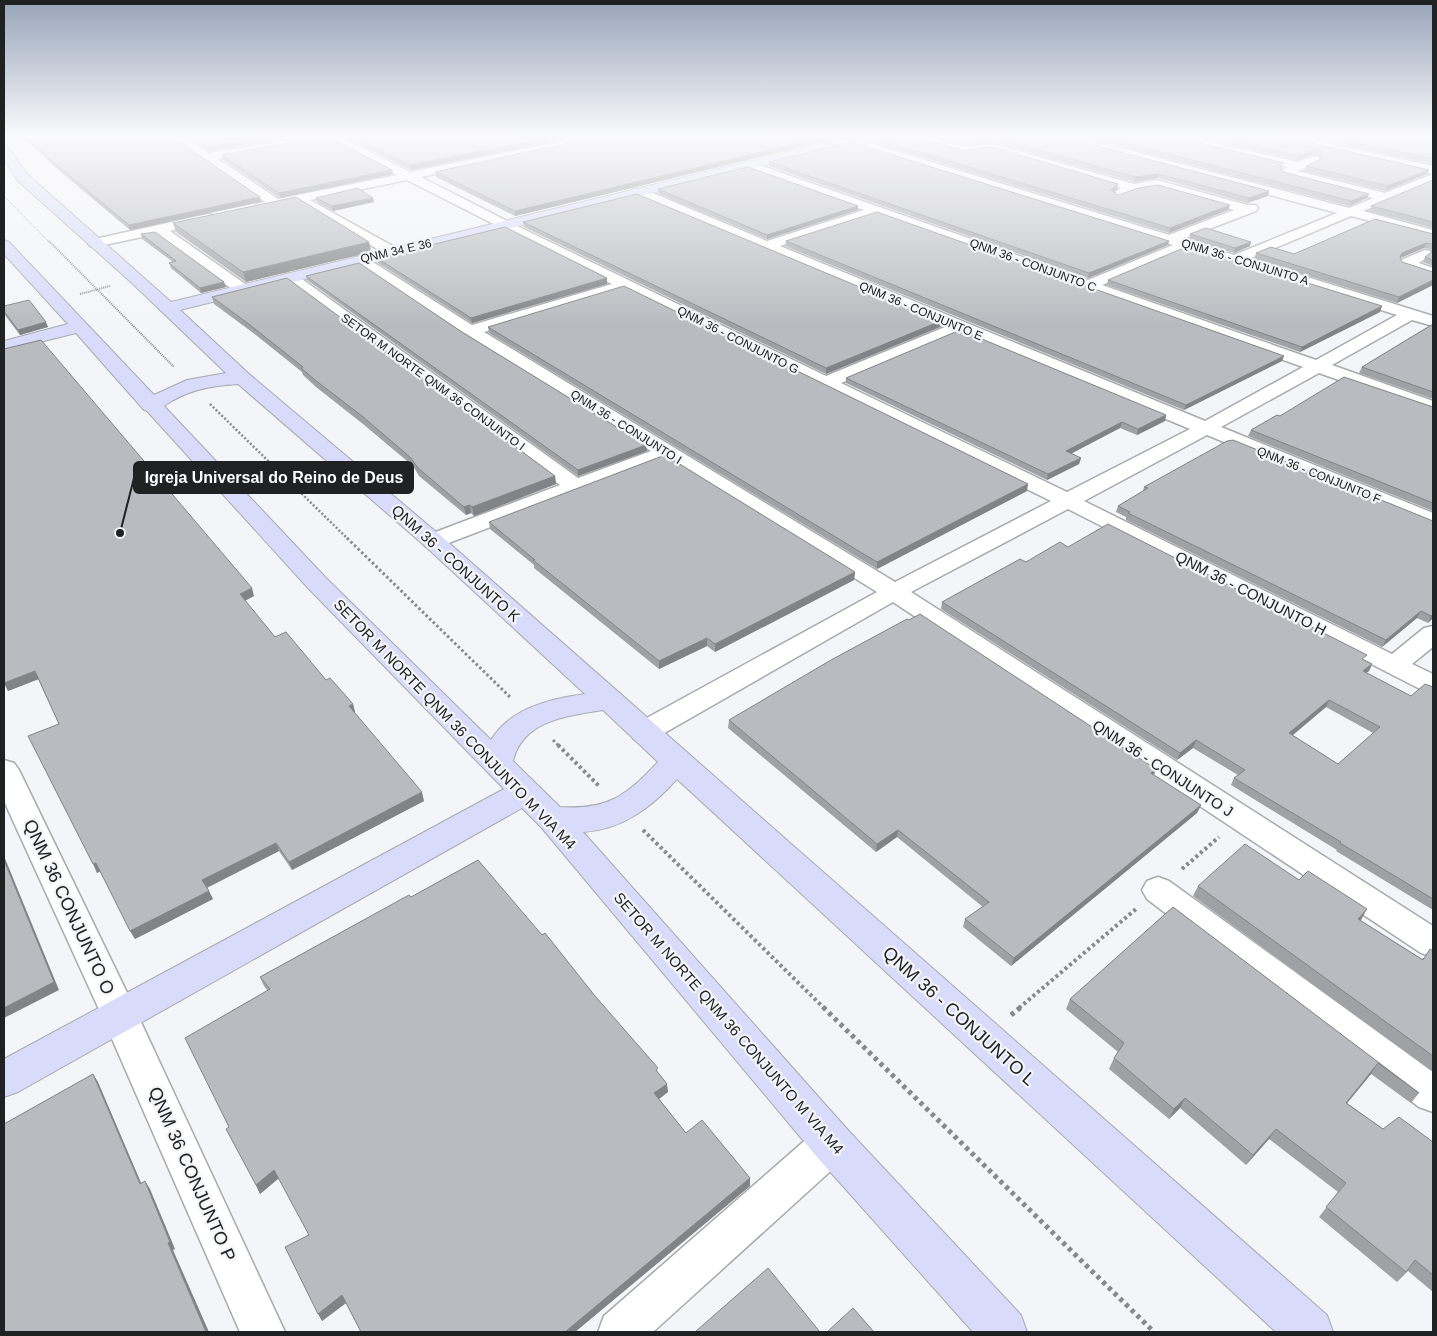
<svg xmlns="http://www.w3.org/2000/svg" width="1437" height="1336" viewBox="0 0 1437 1336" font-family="Arial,sans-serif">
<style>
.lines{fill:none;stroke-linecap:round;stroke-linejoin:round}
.street-casing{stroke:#a8a9ad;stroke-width:3}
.secondary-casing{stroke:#a8a9ad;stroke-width:2}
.path-far5{stroke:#88898c;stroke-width:1;stroke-dasharray:1 1;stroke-linecap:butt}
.path-far4{stroke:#88898c;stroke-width:2;stroke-dasharray:1 1;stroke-linecap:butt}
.path-far3{stroke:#88898c;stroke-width:2.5;stroke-dasharray:2 2;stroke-linecap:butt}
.path-far2{stroke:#88898c;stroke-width:3;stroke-dasharray:2.5 2.5;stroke-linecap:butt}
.path-far1{stroke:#88898c;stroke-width:4;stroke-dasharray:3 3;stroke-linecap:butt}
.path{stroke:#88898c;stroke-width:5;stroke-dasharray:4 4;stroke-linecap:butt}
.street{fill:#fff;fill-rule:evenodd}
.secondary{fill:#d8dbfa;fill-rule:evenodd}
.wall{fill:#a0a1a5;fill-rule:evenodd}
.shaded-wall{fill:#828386}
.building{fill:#babbc0;stroke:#828386;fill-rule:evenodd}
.labels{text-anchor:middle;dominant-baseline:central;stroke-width:4.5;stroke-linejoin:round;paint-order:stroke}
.far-street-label{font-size:12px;fill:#202122;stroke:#f4f5f9}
.street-label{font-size:15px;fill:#202122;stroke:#f4f5f9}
.near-street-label{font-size:18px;fill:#202122;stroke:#f4f5f9}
.leader{fill:none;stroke:#202122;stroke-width:2}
.callout-dot{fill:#202122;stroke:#f4f5f9;stroke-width:2}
.callout{fill:#202122;stroke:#202122;stroke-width:2}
.callout-label{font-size:16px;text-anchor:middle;font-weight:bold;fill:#fff}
</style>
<rect width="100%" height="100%" fill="#f4f5f9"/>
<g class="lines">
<g class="street-casing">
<path id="street" d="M174 138H186L209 153 300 138H322L317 141 218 159 278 199 397 175 331 140 330 138H343L410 172 576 138H596L591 141 421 177 511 223 826 376 945 327 633 195 632 192 633 189H643L767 241 864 210 744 168 742 165 748 161 1088 280 1173 245 845 142 843 140 845 138H853L1169 235 1234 210 1157 188 1137 191 1118 198 1112 194 1121 188 996 151 987 150 965 154 918 140 916 138C934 136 947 144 964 146 975 147 986 143 997 145L1134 184 1157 180 1247 205H1256L1258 208 1256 211 1183 239 1234 255 1337 213 1066 140 1064 138H1082L1349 208 1373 198 1282 175 1280 172 1287 167 1178 140 1176 138H1195L1298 162 1314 156 1318 157 1320 160 1318 163 1298 171 1385 193 1433 174V182L1363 211 1433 230V238L1351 216 1249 259 1433 316V326L1412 320 1332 365 1433 401V413L1319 373 1221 427 1433 513V528L1207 435 1084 501 1392 654 1424 628 1433 626V647L1412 664 1433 674V694L1424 691 1068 509 911 592 1433 926V957L1421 953 893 602 654 739 644 742 634 739 630 732 634 725 877 592 665 460 441 546 433 548 425 546 422 541 425 536 560 485 285 280 282 277 285 274H295L578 478 651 451 464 335 353 260 355 257H365L472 325 612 284 407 180 310 200 398 249 400 252 398 255H388L296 203 277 208 258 209 256 206 258 203 265 202ZM877 215 1303 367 1205 421 780 246ZM1187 249 1397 315 1316 360 1102 285ZM624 290 1051 501 895 582 484 332ZM959 333 1190 429 1067 492 841 383Z
M1285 138H1305L1433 166V174L1291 141Z
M1412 138H1433V144L1414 140Z
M208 214 213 215 215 218 213 221 170 231 248 286 250 289 248 292H236L156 234 95 247 90 246 88 243 90 240 95 239Z
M1425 250 1430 251 1432 254 1419 263 1433 268V277L1401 266 1399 263 1401 260Z
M4 760 14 763 19 770 133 1005 285 1332H240L102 1016 4 801Z
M1158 877 1169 881 1433 1072V1112L1419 1107 1147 899 1142 890 1147 881Z
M832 1124 846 1129 852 1143 846 1157 653 1332H598L604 1316 818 1129Z"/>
</g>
<g class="secondary-casing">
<path id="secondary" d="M846 138H865L863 141 180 310 249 374 441 536 1327 1315 1333 1332H1276L677 779C652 807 622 830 583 832L847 1129 1021 1315 1027 1332H973L817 1157 541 827 522 808 18 1092 4 1097V1059L504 789 308 588 147 411 144 410 76 333 4 351V341L68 324 4 254V240L9 242 154 395 187 380 226 373 132 283 17 180 4 159V146L8 147 27 174 171 302ZM238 384 425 546 585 694C549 699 511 708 491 740L326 578 164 406C187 390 210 386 238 384ZM603 710 658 762C626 796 608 810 560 807L513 761C523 720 567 716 603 710Z"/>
</g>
<path class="path-far5" d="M4 196 50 243"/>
<path class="path-far4" d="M49 241 174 367
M80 294 110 286"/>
<path class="path-far3" d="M210 404 348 539"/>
<path class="path-far2" d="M347 538 511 698
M553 740 560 747"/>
<path class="path-far1" d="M558 745 600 787
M643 830 824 1008
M1182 869 1219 837
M1019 1008 1136 909"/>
<path class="path" d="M823 1007 1154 1332
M1011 1015 1021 1007"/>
<use href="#street" class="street"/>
<use href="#secondary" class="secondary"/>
</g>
<path class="wall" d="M24 138H174L261 202 130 230 54 166Z
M189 138H291L209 151Z
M316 138 392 170 393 174 280 198 223 160 222 155Z
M346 138H570L411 170Z
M591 138H839L515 216 436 177 435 172Z
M865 138H919L965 151 1118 184 1117 189 1114 191 1118 195 1230 205 1228 210 1169 233 866 140Z
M935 138H1067L1269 191 1268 196 1247 203 1158 178 1134 182 997 143 964 144Z
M1088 138H1179L1283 168 1281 169 1283 172 1367 198 1349 206Z
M1202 138H1290L1429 170 1427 174 1385 191 1304 171 1306 166 1321 159 1318 155 1313 154 1298 160Z
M1312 138H1416L1433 141V164Z
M769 162 1168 245 1088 278 769 166Z
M1433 180V228L1369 211 1371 206Z
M658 189 858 210 767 239 659 194Z
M316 198 374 202 333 211 317 202Z
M523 222 941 321 940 327 826 374 524 227Z
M173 223 369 242 371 252 246 282 176 232Z
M141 234 226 287 201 293 171 268 169 263 173 262 142 239Z
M1190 234 1250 246 1234 253 1189 239Z
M1433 234V266L1423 262 1425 257 1432 252 1430 249 1424 248 1400 258 1402 262 1433 272V285L1397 303 1254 259 1256 253 1294 254Z
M786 241 1284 356 1282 361 1184 410 785 246Z
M377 258 607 278V284L472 323 378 263Z
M306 276 462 332 646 445 647 451 578 476 307 280Z
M1108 280 1382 306 1380 312 1300 352 1107 285Z
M212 297 555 476 556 484 474 516 471 513 466 515 419 476 413 466 363 424 316 387 303 375 302 372 252 332 214 304Z
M4 306 48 327 20 335 4 314Z
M1433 324V399L1359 373 1362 367Z
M488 327 1027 491 877 569 489 333Z
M846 378 1166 415 1165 421 1137 435 1120 428 1071 453 1081 458 1079 464 1047 480 846 383Z
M1433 407V511L1248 436 1251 430 1280 416Z
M1144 487 1433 521V618L1428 623 1417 618 1382 647 1126 520V517L1116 512 1118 506 1143 491Z
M489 522 855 572 854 580 715 652 707 646 659 669 534 568V565L490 529Z
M1068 547 1365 660 1372 664 1369 671 1366 673 1411 696 1433 687V910L1336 851 1337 850 1231 785 1234 778 1238 775 1193 748 1177 760 941 609 942 602 1026 562ZM1326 707 1373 733 1338 764 1292 735Z
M254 596 245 601 275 637 326 680 353 704 355 712H354L424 801 292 870 279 851 207 888 213 899 135 939 100 871 97 873 59 724 38 679 8 691 4 683Z
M729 720 1156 769 1154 775 1201 805 1197 813 1011 966 963 927 965 919 983 907 897 837 876 852 728 728Z
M1198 886 1360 920 1422 959 1433 951V1072L1193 896Z
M411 897 542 935 595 996 658 1073 668 1092 659 1099 686 1133 750 1178V1186L575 1332H361L346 1303 322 1321 309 1235 279 1178 260 1194 229 1127 268 991 264 986 260 977Z
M1173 907 1419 1093 1411 1103 1371 1074 1347 1103 1383 1129 1433 1142V1292L1408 1271 1397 1282 1319 1217 1338 1192 1269 1139 1246 1165 1180 1108 1169 1119 1109 1069 1114 1058 1118 1052 1066 1009 1070 999Z"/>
<path class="shaded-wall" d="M263 138H291L209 151 208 147Z
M548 138H570L411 170 410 165Z
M821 138H839L515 216V211Z
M1315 150 1313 154 1298 160 1299 156Z
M392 170 393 174 280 198 279 193Z
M1429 170 1427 174 1385 191 1387 186Z
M1159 174 1158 178 1134 182 1135 177Z
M1118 184 1117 189 1110 195 1111 190Z
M1269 191 1268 196 1247 203 1249 198Z
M1369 194 1367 198 1349 206 1351 201Z
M260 197 261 202 130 230 129 225Z
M373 198 374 202 333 211 332 206Z
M1230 205 1228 210 1169 233 1170 228Z
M858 206V210L767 239V235Z
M1169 241 1168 245 1088 278 1089 273Z
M369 242 371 252 246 282 243 272Z
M1251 242 1250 246 1234 253 1235 248Z
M1426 243 1424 248 1400 258V257L1402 253Z
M607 278V284L472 323 471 318Z
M1433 280V285L1397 303 1399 297Z
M224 282 226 287 201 293 200 288Z
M1382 306 1380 312 1300 352 1302 347Z
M941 321 940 327 826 374V368Z
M46 322 48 327 20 335 18 330Z
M1284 356 1282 361 1184 410 1186 405Z
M1166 415 1165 421 1137 435 1138 429Z
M1122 422 1120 428 1065 457 1066 451Z
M646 445 647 451 578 476V470Z
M1081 458 1079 464 1047 480 1048 474Z
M555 476 556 484 474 516 472 507Z
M1028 484 1027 491 877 569V562Z
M470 505 471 513 466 515 464 507Z
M855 572 854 580 715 652V644Z
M252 588 254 596 242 602 240 594Z
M1421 611 1417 618 1382 647 1386 640Z
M1433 614V618L1428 623 1431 616Z
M707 638V646L659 669V661Z
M1372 664 1369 671 1359 678 1363 671Z
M35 671 39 679 8 691 4 683Z
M1329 700 1326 707 1286 741 1289 733Z
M353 704 355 712 351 714 349 706Z
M1196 740 1193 748 1177 760 1180 753Z
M1156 769 1153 777 1151 773Z
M422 792 424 801 292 870 289 862Z
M1201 805 1197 813 1011 966 1014 958Z
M898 830 897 837 876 852 877 844Z
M276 843 279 851 206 888 202 880Z
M4 856 59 990 4 1018Z
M96 863 101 871 97 873 93 864Z
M209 891 213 899 135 939 130 931Z
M1367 909 1361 920 1352 930 1358 919Z
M1378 1063 1371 1074 1339 1113 1346 1103Z
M93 1074 98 1082 145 1192 140 1184Z
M667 1084 668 1092 655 1102 654 1093Z
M1185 1098 1180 1108 1169 1119 1174 1109Z
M1276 1129 1269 1139 1246 1165 1253 1155Z
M274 1170 279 1178 260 1194 256 1185Z
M750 1178V1186L575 1332H565Z
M145 1181 150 1189 175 1249 173 1250 209 1332H206L168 1243Z
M342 1295 346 1303 322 1321 318 1314Z"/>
<path class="building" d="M27 138H174L260 197 129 225 52 161Z
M194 138H263L208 147Z
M316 138H330L392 170 279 193 222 155Z
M354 138H548L410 165Z
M591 138H821L515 211 435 172Z
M873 138H919L965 151 988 147 996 148 1118 184 1111 190 1118 195 1139 188 1158 185 1230 205 1170 228Z
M955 138H1067L1269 191 1249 198 1159 174 1135 177 998 139 965 140Z
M1106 138H1179L1284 163 1280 167 1283 172 1369 194 1351 201Z
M1222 138H1290L1429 170 1387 186 1306 166 1321 159 1323 154 1320 151 1315 150 1299 156Z
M1334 138H1416L1433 141V159Z
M851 142 1169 241 1089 273 769 162Z
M748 167 858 206 767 235 658 189Z
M1433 180V222L1371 206Z
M358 188 373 198 332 206 316 198Z
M637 194 941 321 826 368 523 222Z
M296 197 369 242 243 272 173 223Z
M877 212 1284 356 1186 405 786 241Z
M1375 219 1433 234V245L1432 244 1426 243 1402 253 1400 257 1402 262 1433 272V280L1399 297 1256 253 1271 247 1294 254Z
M505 227 607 278 471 318 377 258Z
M1206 228 1251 242 1235 248 1190 234Z
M155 232 224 282 200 288 169 263 176 261 141 234Z
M1188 246 1382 306 1302 347 1108 280Z
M1433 251V260L1425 257Z
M359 263 462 332 646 445 578 470 306 276Z
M287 278 555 476 472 507 470 505 464 507 418 468 411 458 362 416 315 380 301 368 303 367 250 325 212 297Z
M624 286 1028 484 877 562 488 327Z
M29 300 46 322 18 330 4 311V306Z
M1433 324V392L1362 367Z
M960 330 1166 415 1138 429 1122 422 1066 451 1081 458 1048 474 846 378Z
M41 340 252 588 240 594 275 637 286 632 326 680 330 678 353 704 349 706 422 792 289 862 276 843 202 880 209 891 130 931 96 863 93 864 28 736 59 724 35 671 4 683V349Z
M1344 377 1433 407V503L1251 430 1277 415 1280 416Z
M1233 440 1433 521V614L1431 616 1421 611 1386 640 1128 513 1130 512 1118 506 1148 488 1144 487 1227 441Z
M665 455 855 572 715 644 707 638 659 661 533 560H535L489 522Z
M1108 524 1367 655 1362 659 1372 664 1363 671 1411 696 1425 684 1433 687V899L1340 843 1341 842 1234 778 1245 770 1196 740 1180 753 942 602 1020 559 1026 562 1060 542 1068 547ZM1329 700 1380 727 1338 764 1289 733Z
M920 614 1156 769 1151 773 1201 805 1014 958 965 919 989 902 898 830 877 844 729 720 831 660 907 619 909 620Z
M1245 844 1299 880 1308 871 1367 909 1358 919 1423 960 1430 949 1433 951V1056L1198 886Z
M4 860 54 982 4 1008Z
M478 860 542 935 545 933 595 996 658 1068 656 1070 667 1084 654 1093 686 1133 702 1120 750 1178 565 1332H361L342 1295 318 1314 285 1247 309 1235 274 1170 256 1185 226 1129 229 1127 185 1038 270 989 260 977 409 895 411 897Z
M1173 907 1419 1093 1378 1063 1346 1103 1383 1129 1399 1117 1433 1142V1275L1415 1260 1406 1272 1326 1207 1346 1183 1276 1129 1253 1155 1185 1098 1174 1109 1114 1058 1124 1043 1070 999Z
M93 1074 140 1184 145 1181 170 1242 168 1243 206 1332H4V1124Z
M768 1268 820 1332H695Z
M853 1308 874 1332H827Z"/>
<linearGradient id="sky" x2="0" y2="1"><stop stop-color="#97a4b9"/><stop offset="0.42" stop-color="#fafafc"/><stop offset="1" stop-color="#fafafc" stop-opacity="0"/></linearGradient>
<rect width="1437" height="325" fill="url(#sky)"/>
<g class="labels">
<g class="far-street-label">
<text transform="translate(396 251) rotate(-13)">QNM 34 E 36</text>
<text transform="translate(1245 262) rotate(17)">QNM 36 - CONJUNTO A</text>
<text transform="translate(1033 265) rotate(20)">QNM 36 - CONJUNTO C</text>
<text transform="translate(921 311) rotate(23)">QNM 36 - CONJUNTO E</text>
<text transform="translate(738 340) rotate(27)">QNM 36 - CONJUNTO G</text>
<text transform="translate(433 382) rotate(36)">SETOR M NORTE QNM 36 CONJUNTO I</text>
<text transform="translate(626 427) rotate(32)">QNM 36 - CONJUNTO I</text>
<text transform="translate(1319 475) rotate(22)">QNM 36 - CONJUNTO F</text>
</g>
<g class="street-label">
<text transform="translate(456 563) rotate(42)">QNM 36 - CONJUNTO K</text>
<text transform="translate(1251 593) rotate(27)">QNM 36 - CONJUNTO H</text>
<text transform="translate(455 724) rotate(46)">SETOR M NORTE QNM 36 CONJUNTO M VIA M4</text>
<text transform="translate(1163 768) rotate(33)">QNM 36 - CONJUNTO J</text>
<text transform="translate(729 1023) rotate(49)">SETOR M NORTE QNM 36 CONJUNTO M VIA M4</text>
</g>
<g class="near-street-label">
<text transform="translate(69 907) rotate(65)">QNM 36 CONJUNTO O</text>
<text transform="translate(959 1016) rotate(42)">QNM 36 - CONJUNTO L</text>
<text transform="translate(192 1174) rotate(66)">QNM 36 CONJUNTO P</text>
</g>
</g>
<path class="leader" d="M120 533L134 478"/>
<circle class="callout-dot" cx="120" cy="533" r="5"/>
<rect class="callout" x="134" y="462" width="279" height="31" rx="5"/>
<g class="callout-label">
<text x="274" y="483">Igreja Universal do Reino de Deus</text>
</g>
<rect width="1437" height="1336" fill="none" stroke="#202122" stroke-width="10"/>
</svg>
